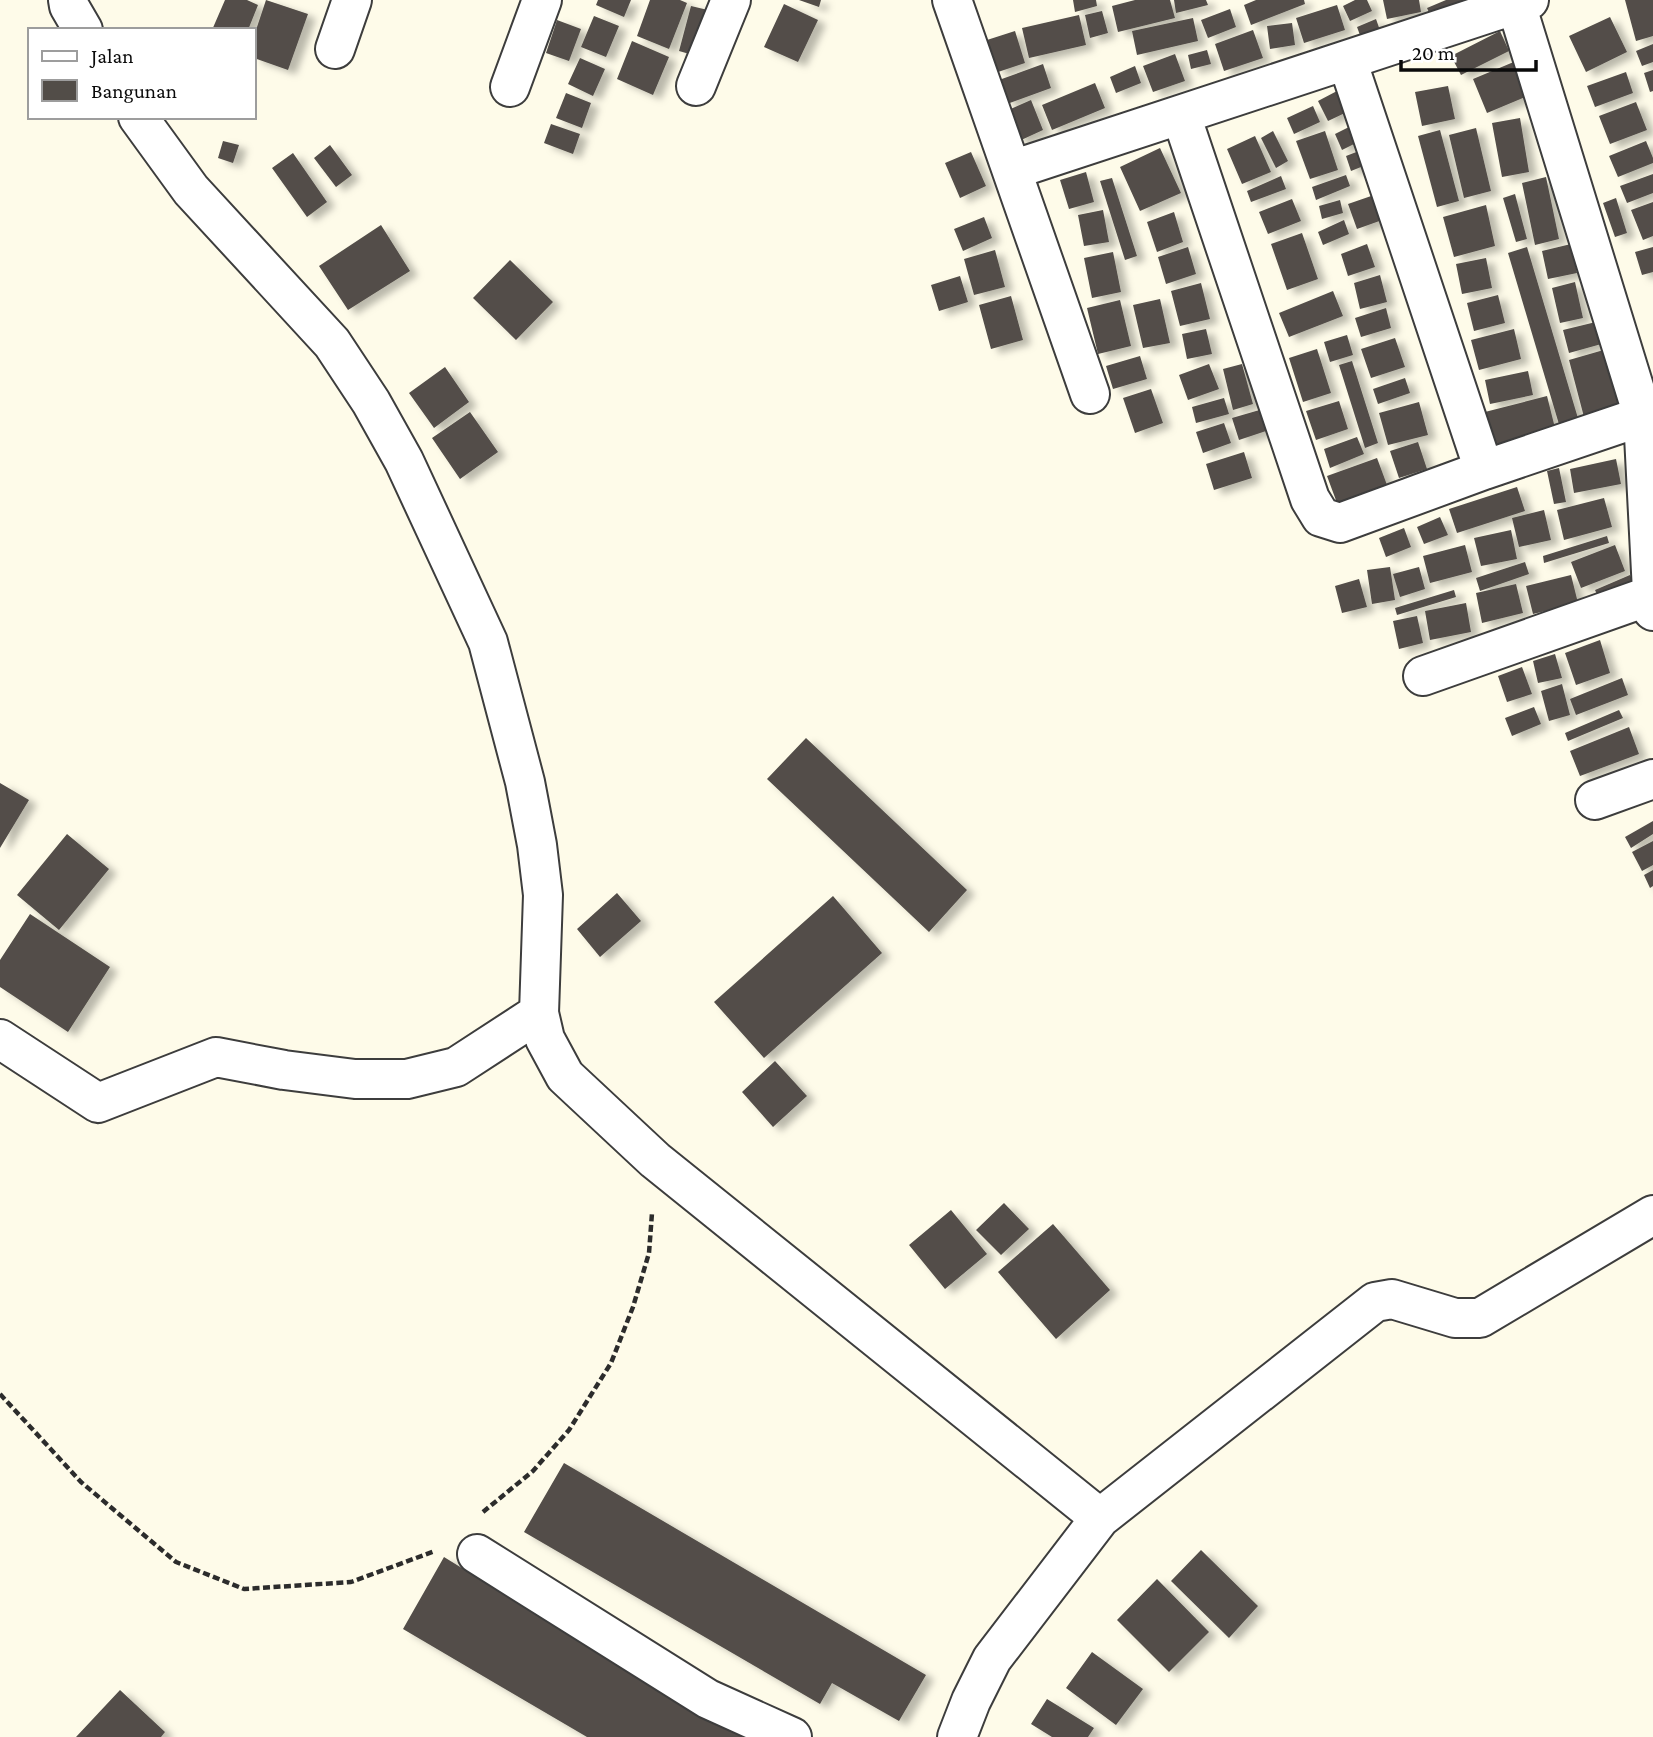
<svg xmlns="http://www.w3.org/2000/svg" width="1653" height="1737" viewBox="0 0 1653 1737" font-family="'Crimson Pro',serif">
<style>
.building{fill:#524d48;filter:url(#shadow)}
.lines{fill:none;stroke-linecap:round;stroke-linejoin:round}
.minor-casing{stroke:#3d3d3d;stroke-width:42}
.path{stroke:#2c2c2c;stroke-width:4.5;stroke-dasharray:7 3.5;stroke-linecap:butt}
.minor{stroke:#fff;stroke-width:38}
</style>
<defs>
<filter id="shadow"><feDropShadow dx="8" dy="4.5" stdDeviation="3.5" flood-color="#0004"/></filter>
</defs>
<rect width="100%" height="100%" fill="#fefbe9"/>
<path class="building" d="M225 0H247L258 5 248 30H212Z
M266 0 308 14 288 70 254 58V36Z
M598 0H631L624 17 596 5Z
M650 0H680L687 3 669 49 637 36Z
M799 0H821L819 7Z
M1073 0H1096L1097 6 1075 12Z
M1135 0H1170L1175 18 1118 32 1112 6Z
M1174 0H1206L1208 5 1176 13Z
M1256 0H1304L1305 4 1251 25 1244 5Z
M1355 0H1367L1372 11 1350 21 1343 6Z
M1383 0H1419L1421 12 1387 19Z
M1446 0H1464L1468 9 1434 24 1427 8Z
M1625 0H1653V36L1636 41Z
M784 4 818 20 798 62 764 47Z
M1337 5 1345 30 1304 43 1296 18Z
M691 6 712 11 700 57 679 51Z
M1230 9 1236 27 1208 38 1201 20Z
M1102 11 1108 33 1090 38 1085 15Z
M1079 15 1086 45 1029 58 1022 28Z
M594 16 619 26 606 57 581 47Z
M1610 17 1627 52 1586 72 1569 36Z
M1193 18 1198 41 1137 55 1132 31Z
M1376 19 1383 39 1364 46 1357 27Z
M557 20 581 29 569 61 546 53Z
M1292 23 1295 45 1270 49 1267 26Z
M1253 30 1263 58 1224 71 1215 44Z
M1015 31 1025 63 998 72 987 40Z
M1500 31 1509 51 1461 75 1451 56Z
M632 41 669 57 653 95 617 79Z
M1653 44V62L1642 66 1636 51Z
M1207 50 1211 64 1191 69 1188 55Z
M1175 54 1185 81 1153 92 1143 66Z
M580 58 605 69 593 96 568 84Z
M1516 61 1530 95 1487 113 1473 79Z
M1043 64 1051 88 1007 104 999 80Z
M1135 66 1141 83 1116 93 1110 77Z
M1653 70V91L1650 92 1644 73Z
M1626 72 1633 93 1595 107 1587 86Z
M1095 83 1105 108 1052 130 1042 105Z
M1448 86 1455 119 1422 126 1415 92Z
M1337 91 1347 112 1328 121 1318 101Z
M566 93 591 103 582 128 556 118Z
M1031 100 1043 130 1019 141 1006 111Z
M1636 102 1647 130 1610 144 1599 116Z
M1313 106 1320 122 1294 134 1287 118Z
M1520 118 1529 172 1502 177 1492 123Z
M551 124 580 134 573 154 544 143Z
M1351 126 1358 142 1342 150 1335 134Z
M1476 128 1491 191 1464 198 1449 135Z
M1440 130 1459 201 1437 207 1418 136Z
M1273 131 1288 161 1276 168 1261 138Z
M1325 131 1338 170 1310 179 1296 141Z
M1255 136 1271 172 1242 184 1227 149Z
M223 141 239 145 233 163 218 158Z
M1646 141 1653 158V163L1618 177 1609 156Z
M330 145 352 175 336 187 314 158Z
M1160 148 1181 193 1140 211 1120 167Z
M1359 151 1366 165 1351 171 1346 156Z
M971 152 986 186 960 198 945 163Z
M293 153 327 202 307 217 272 168Z
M1086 172 1094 202 1069 209 1060 180Z
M1653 174V193L1627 203 1620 186Z
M1346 175 1350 186 1316 200 1312 187Z
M1281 176 1286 189 1251 202 1247 191Z
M1546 177 1559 239 1535 245 1522 183Z
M1112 178 1137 256 1125 260 1100 181Z
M1377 194 1385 219 1357 229 1348 204Z
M1515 194 1527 239 1516 242 1503 198Z
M1616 198 1627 233 1615 237 1603 203Z
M1292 199 1301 221 1268 234 1259 212Z
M1340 200 1343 213 1322 219 1319 206Z
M1653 202V236L1643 240 1631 210Z
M1486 205 1495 246 1454 257 1443 217Z
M1103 210 1109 242 1084 246 1078 215Z
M1174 212 1183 242 1157 252 1147 222Z
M984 217 992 238 963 251 954 229Z
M1344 220 1349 234 1323 245 1318 232Z
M381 225 410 271 348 310 319 266Z
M1302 233 1318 279 1287 290 1271 244Z
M1367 244 1375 267 1348 276 1341 254Z
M1571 244 1577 273 1548 279 1542 251Z
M1188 247 1196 274 1166 284 1158 257Z
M1527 247 1580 425 1561 431 1508 253Z
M1653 247V272L1642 275 1635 252Z
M995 250 1005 287 974 295 964 259Z
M1113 252 1121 292 1092 298 1084 258Z
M1486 258 1492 288 1462 294 1456 264Z
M510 260 553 302 516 340 473 298Z
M1380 275 1387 302 1360 309 1354 283Z
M960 276 968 302 939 311 931 285Z
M1575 282 1583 318 1560 323 1552 288Z
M1201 283 1210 319 1180 326 1171 291Z
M1333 291 1343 316 1289 337 1279 313Z
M1498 295 1505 323 1474 331 1467 303Z
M1011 296 1023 340 991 349 979 305Z
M1160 299 1170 343 1143 348 1133 305Z
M1120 300 1131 346 1098 354 1087 308Z
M1386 308 1391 328 1361 337 1355 318Z
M1600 321 1605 343 1569 353 1563 330Z
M1206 329 1212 354 1187 359 1182 334Z
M1514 329 1521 359 1479 370 1471 340Z
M1347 335 1353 355 1330 362 1324 342Z
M1395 338 1405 367 1371 378 1361 349Z
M1614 347 1630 404 1584 417 1569 360Z
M1317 349 1331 393 1303 402 1289 358Z
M1140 356 1147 379 1113 389 1106 366Z
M1352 361 1378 443 1365 448 1339 365Z
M1209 364 1219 389 1188 400 1179 375Z
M1242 364 1253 404 1233 410 1223 369Z
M445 367 469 402 434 428 409 393Z
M1528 371 1533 395 1490 404 1485 380Z
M1405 378 1410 393 1378 404 1373 389Z
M1151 389 1163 423 1135 433 1123 398Z
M1547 396 1555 428 1490 446 1481 413Z
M1224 398 1229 414 1196 423 1192 407Z
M1339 401 1348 429 1316 440 1306 411Z
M1419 402 1428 435 1388 445 1379 413Z
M1263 409 1269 430 1239 440 1232 418Z
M470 412 498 452 460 479 432 438Z
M1224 423 1231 443 1203 453 1196 432Z
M1357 437 1364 454 1330 468 1324 449Z
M1418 442 1427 469 1399 478 1390 451Z
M1244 452 1252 478 1214 490 1206 464Z
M1377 458 1387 485 1337 503 1327 476Z
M1616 459 1621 484 1574 493 1570 469Z
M1559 468 1566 502 1554 504 1547 471Z
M1517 487 1525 511 1457 533 1449 509Z
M1604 498 1612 527 1564 540 1557 510Z
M1544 510 1551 540 1519 547 1512 518Z
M1440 517 1448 535 1424 544 1417 527Z
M1404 528 1411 547 1386 557 1379 538Z
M1511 530 1517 559 1481 566 1474 538Z
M1607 536 1609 543 1544 563 1543 556Z
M1465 545 1472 572 1430 583 1423 556Z
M1615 545 1625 571 1581 588 1571 562Z
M1525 562 1529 574 1480 591 1476 578Z
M1390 567 1395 600 1372 604 1367 570Z
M1419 567 1425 589 1400 597 1393 574Z
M1571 575 1578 603 1533 614 1526 586Z
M1630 575 1638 593 1603 608 1595 590Z
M1359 579 1367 607 1342 613 1335 586Z
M1516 584 1523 613 1482 623 1476 593Z
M1454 590 1456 597 1397 615 1395 608Z
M1466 603 1471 632 1430 640 1425 611Z
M1417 616 1423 643 1399 649 1393 621Z
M1600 640 1610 673 1576 685 1565 653Z
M1555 654 1562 678 1538 683 1533 661Z
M1522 667 1532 694 1507 702 1498 676Z
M1622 678 1628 695 1576 715 1570 699Z
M1562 684 1570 715 1549 721 1541 691Z
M1534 707 1541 724 1512 736 1505 718Z
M1619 710 1623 718 1568 741 1565 733Z
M1629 727 1639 754 1580 776 1570 751Z
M806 738 967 890 929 932 767 779Z
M0 783 29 800 0 848Z
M1653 821V834L1631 848 1625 837Z
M67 834 109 869 59 930 17 895Z
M1653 841V865L1642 871 1632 852Z
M1653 870V886L1650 888 1644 875Z
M617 893 641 921 600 957 577 929Z
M833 896 882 953 764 1058 714 1002Z
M30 914 110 967 68 1032 0 987V960Z
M775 1061 807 1096 773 1127 742 1092Z
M1004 1203 1029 1229 1001 1255 976 1230Z
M951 1210 987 1254 945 1289 909 1245Z
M1053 1224 1110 1290 1056 1339 998 1272Z
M564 1463 926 1675 899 1721 832 1683 820 1704 524 1532Z
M1201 1550 1258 1606 1229 1638 1171 1581Z
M444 1557 478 1578 752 1737H587L471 1669 403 1629Z
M1157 1579 1209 1632 1169 1672 1117 1620Z
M1092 1652 1143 1689 1116 1725 1066 1688Z
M120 1690 165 1732 161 1737H76Z
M1047 1699 1094 1728 1088 1737H1052L1031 1724Z"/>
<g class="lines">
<g class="minor-casing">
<path id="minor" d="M68 0 69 6 83 30
M952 0 1090 394
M1516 4 1643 416 1653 611
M335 49 352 0
M1347 60 1484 470
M696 86 731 0
M510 87 542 0
M1181 115 1310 499 1321 517 1340 523 1484 470 1643 416
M138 117 191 190 332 343 371 402 404 461 488 642 525 782 537 845 543 895 539 1013 545 1039 565 1076 655 1160 1100 1518
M1012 170 1529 0
M1423 676 1652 595
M1595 800 1653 779
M0 1039 98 1103 216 1057 284 1070 355 1079H407L456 1067 539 1013
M477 1554 708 1699 792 1737
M957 1737 971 1701 992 1659 1100 1518 1375 1302 1392 1299 1455 1318H1480L1653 1215"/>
</g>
<path class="path" d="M0 1394 81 1482 176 1562 244 1589 351 1582 435 1551
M483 1512 533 1471 569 1430 611 1363 633 1307 649 1253 652 1213"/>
<use href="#minor" class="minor"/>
</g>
<rect x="28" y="28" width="228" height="91" fill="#ffffff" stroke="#9d9d9d" stroke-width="2"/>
<rect x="42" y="51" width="35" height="10" fill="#ffffff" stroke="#9d9d9d" stroke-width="2"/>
<text x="91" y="63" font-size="21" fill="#0a0a0a">Jalan</text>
<rect x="42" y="80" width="35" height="21" fill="#524d48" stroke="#9d9d9d" stroke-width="2"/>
<text x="91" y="98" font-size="21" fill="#0a0a0a">Bangunan</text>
<path d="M1401 60v10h135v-10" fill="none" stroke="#0a0a0a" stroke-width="3.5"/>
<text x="1412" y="60" font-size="21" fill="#0a0a0a" stroke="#ffffff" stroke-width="5" paint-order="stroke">20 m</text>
</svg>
